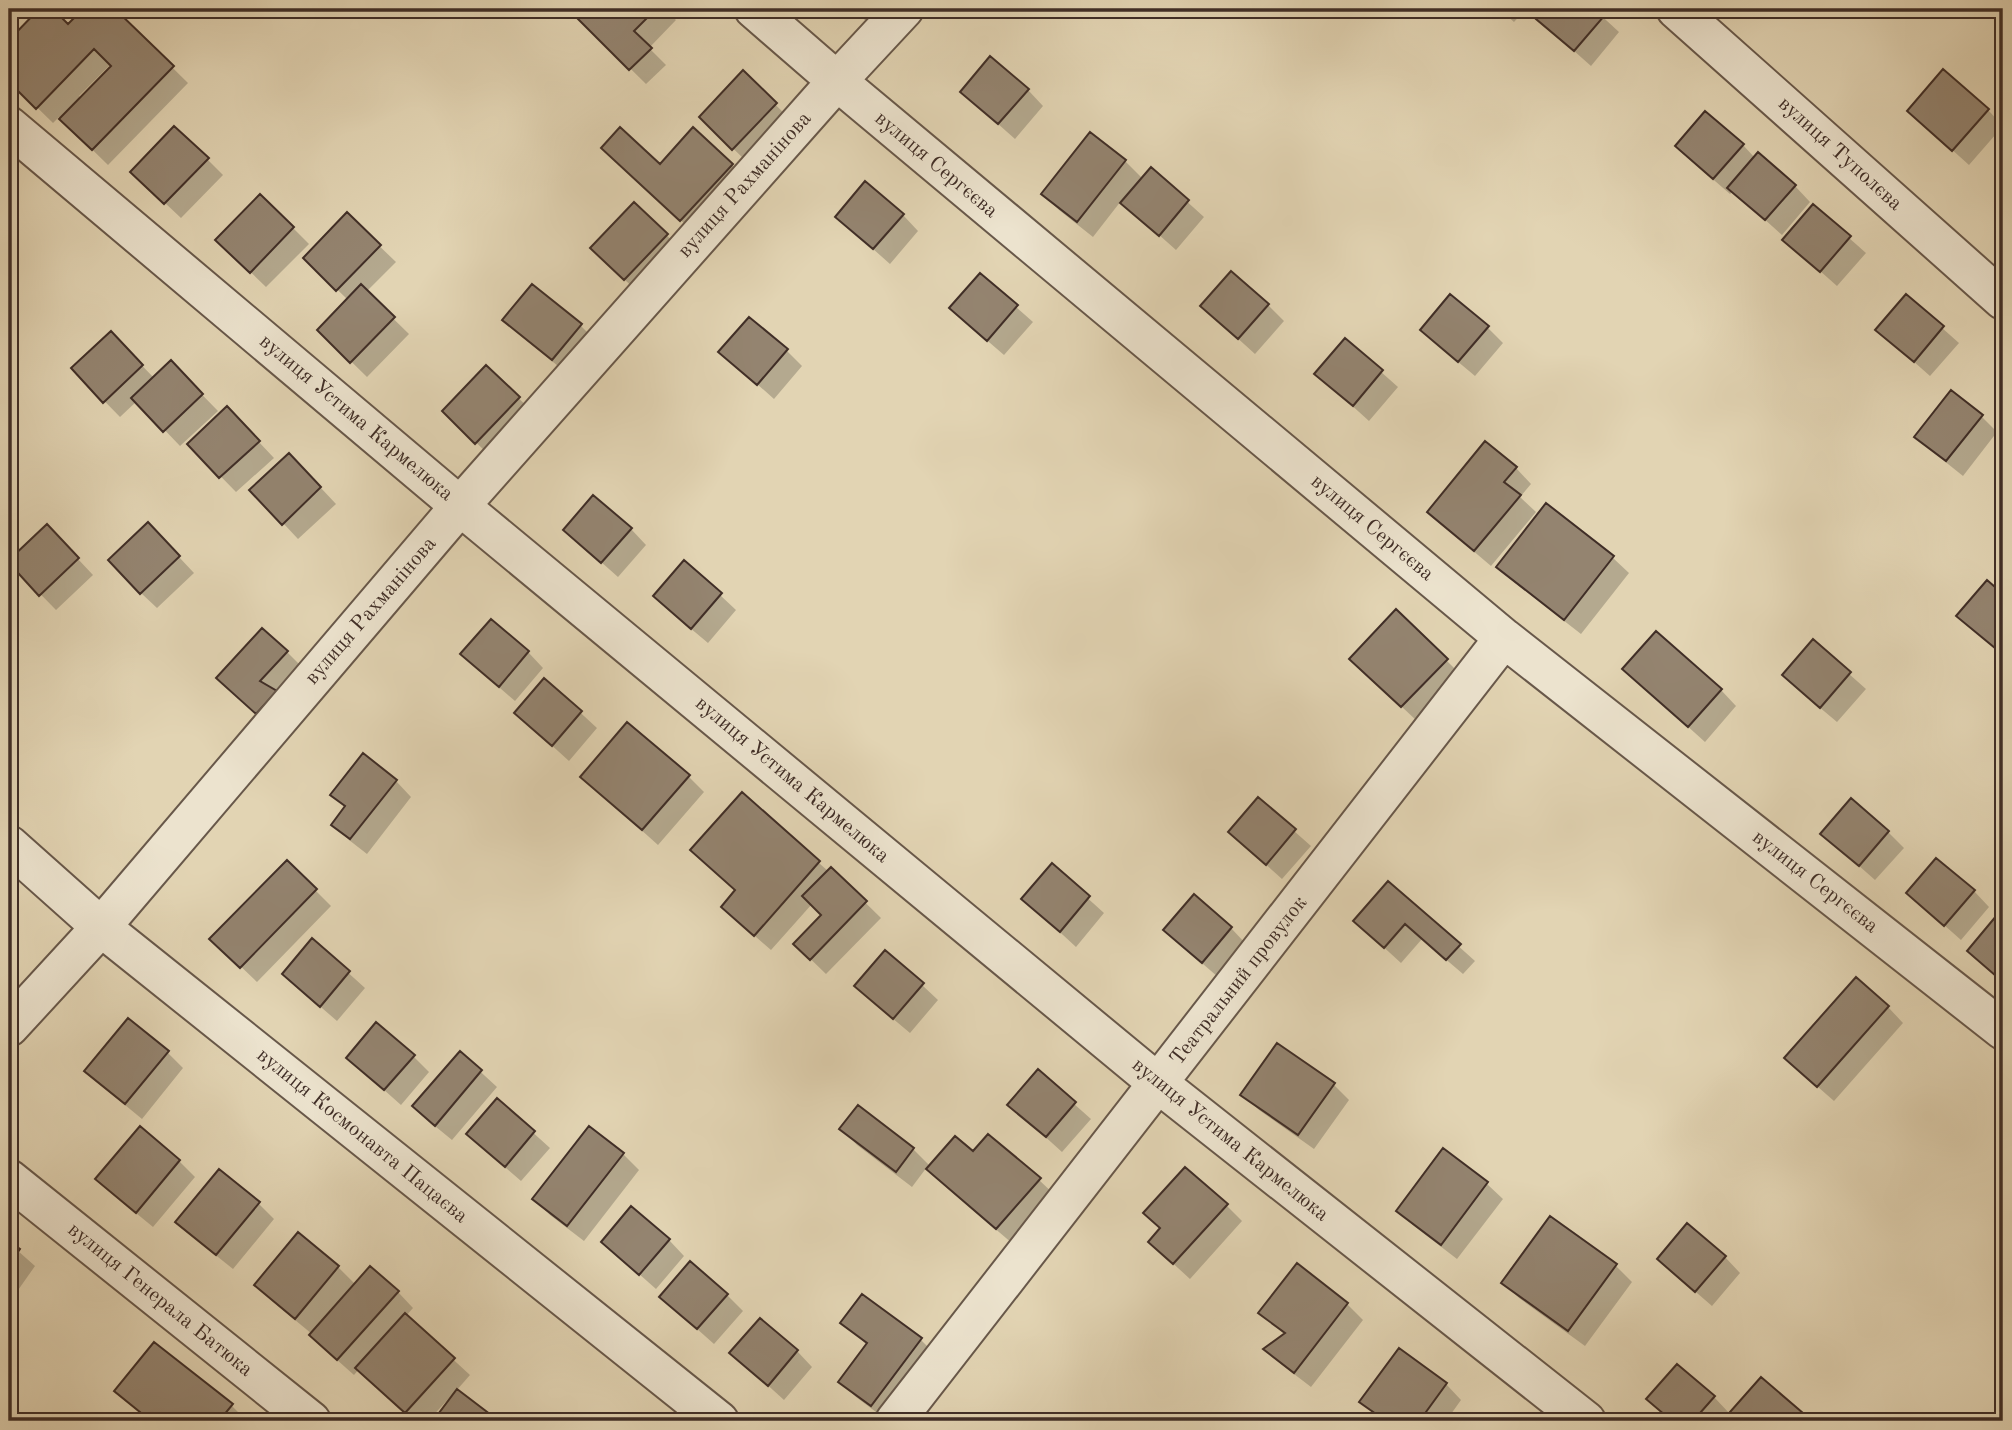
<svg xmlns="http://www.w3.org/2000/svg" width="2012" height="1430" viewBox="0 0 2012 1430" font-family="'Old Standard TT',serif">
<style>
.shadow{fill:#0003;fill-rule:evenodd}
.building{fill:#948470;stroke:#402e27;stroke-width:2}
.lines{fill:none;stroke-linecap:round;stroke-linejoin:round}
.minor-casing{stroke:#68584a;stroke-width:42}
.minor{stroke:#ece3ce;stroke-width:38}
.labels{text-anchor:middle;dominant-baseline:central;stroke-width:5;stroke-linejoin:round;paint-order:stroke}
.street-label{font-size:21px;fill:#402e27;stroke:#ece3ce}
</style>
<rect width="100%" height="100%" fill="#e2d4b3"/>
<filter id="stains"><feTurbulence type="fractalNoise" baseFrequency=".00286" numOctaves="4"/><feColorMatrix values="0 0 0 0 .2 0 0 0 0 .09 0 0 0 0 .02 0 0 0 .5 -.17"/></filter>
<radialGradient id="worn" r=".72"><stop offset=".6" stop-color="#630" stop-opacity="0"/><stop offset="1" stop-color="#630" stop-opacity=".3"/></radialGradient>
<path class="shadow" d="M41 9H50L68 26 86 9H113L188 83 108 165 59 117 53 123 9 80V42ZM111 64 114 66 82 99 79 96Z
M570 9H665L676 20 649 48 666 65 646 84Z
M852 9H888L873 27Z
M1499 9H1526L1514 22Z
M1547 9H1594L1619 32 1591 66 1538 19Z
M743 73 791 120 749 164 701 117Z
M1028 90 1043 106 1015 139 962 92Z
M1988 110 2003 126 1969 165 1909 111Z
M1743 145 1755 158 1795 186 1810 202 1782 235 1733 191 1730 194 1693 162Z
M207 159 223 175 181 218 132 172Z
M1125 161 1143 179 1151 169 1204 217 1176 250 1121 201 1093 237 1059 210 1043 194Z
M619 164 660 167 732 165 747 181 697 235Z
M634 204 683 251 641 295 608 264Z
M1813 206 1866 253 1837 286 1784 239Z
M347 215 396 262 366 292 409 334 367 377 319 330 348 300 305 258Z
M903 215 918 231 890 264 837 217Z
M293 228 309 244 266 287 234 256Z
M980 275 1033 322 1004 355 968 324Z
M1906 296 1959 343 1930 376 1878 330Z
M1268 305 1284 321 1255 354 1202 306Z
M505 320 580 325 596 341 569 375 520 335Z
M1488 328 1503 343 1475 376 1438 345Z
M1345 340 1398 387 1369 421 1317 374Z
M126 349 154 378 171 363 218 411 180 446 137 401 120 417 73 369Z
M786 350 802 366 774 399 721 352Z
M486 367 535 414 492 458 444 411Z
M1981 416 1997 432 1963 476 1933 452 1917 436Z
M242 424 274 458 236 492 189 444Z
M1516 468 1531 484 1520 497 1536 512 1491 566 1445 527 1429 512Z
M305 471 336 504 298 539 283 523Z
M1546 506 1613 558 1629 573 1581 634 1514 582 1498 567Z
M631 529 646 545 618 577 565 530Z
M163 540 194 573 157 608 141 593Z
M62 542 93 575 56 610 9 562Z
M1987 583 2003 597V656L1959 616Z
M720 595 736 610 708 643 671 612Z
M1813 642 1866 689 1837 722 1800 691Z
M287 652 303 668 273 729 234 694Z
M528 652 543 668 515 701 478 669Z
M1446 660 1462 676 1418 722 1367 674Z
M1624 669 1721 690 1736 706 1705 742Z
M545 680 597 728 569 761 516 713Z
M688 776 704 792 658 845 582 777Z
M396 781 411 797 367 854 349 840 333 824 346 808 333 795Z
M742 795 828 871 831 869 881 918 826 974 795 944 823 915 812 904 771 950 739 922 737 891Z
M1258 799 1311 846 1282 879 1230 832Z
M1888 832 1904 848 1875 880 1823 834Z
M287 862 331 906 257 982 212 939Z
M1052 866 1104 913 1076 947 1024 899Z
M1388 883 1475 961 1463 974 1422 939 1401 963 1355 921Z
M1974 891 1989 907 1961 940 1908 893Z
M1231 928 1246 944 1218 977 1181 945Z
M312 940 365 988 337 1021 300 989Z
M922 985 938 1000 910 1033 873 1002Z
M1888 1007 1903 1023 1834 1101 1802 1073Z
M128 1020 168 1053 183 1068 142 1119 102 1086 87 1071Z
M460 1053 497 1087 452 1140 430 1122Z
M413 1056 429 1072 401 1105 348 1058Z
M1038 1072 1091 1119 1062 1152 1010 1105Z
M1333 1084 1349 1100 1314 1149 1259 1110 1243 1095Z
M497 1100 550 1148 521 1181 484 1149Z
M842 1129 913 1149 931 1167 973 1154 1039 1180 1055 1195 1013 1244 944 1185 927 1167 912 1187 857 1145Z
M1444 1151 1487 1184 1503 1199 1457 1259 1414 1226 1398 1211Z
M623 1154 639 1170 584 1241 550 1215 534 1199Z
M179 1161 195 1177 153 1227 114 1195 98 1179Z
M258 1203 274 1219 233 1269 193 1237 177 1222Z
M1226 1205 1242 1221 1190 1279 1166 1257Z
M1550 1218 1616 1266 1632 1282 1585 1346 1519 1298 1503 1282Z
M669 1240 684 1256 656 1289 603 1242Z
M9 1243 35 1266 9 1303Z
M1725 1257 1740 1273 1712 1306 1675 1274Z
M338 1267 356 1285 398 1292 413 1308 406 1316 470 1375 456 1391 497 1421H436L454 1397 452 1395 428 1421H415L359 1369 354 1375 327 1351 312 1334 272 1301 257 1285Z
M727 1295 743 1311 714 1344 661 1297Z
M1347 1304 1363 1320 1311 1387 1281 1364 1266 1349 1285 1335 1261 1313Z
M843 1323 921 1340 936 1355 888 1421 856 1397 840 1382 867 1345Z
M797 1351 812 1367 784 1400 732 1353Z
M1761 1379 1809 1421H1672L1664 1414 1714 1397 1730 1414Z
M1446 1384 1461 1400 1446 1421H1383L1362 1402Z
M116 1391 232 1406 247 1421H150Z"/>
<path class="building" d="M39 9H53L68 24 83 9H115L174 66 92 150 59 119 111 66 94 49 36 109 9 82V40Z
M568 9H656L634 31 652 48 629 70Z
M1544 9H1597L1605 15 1574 51 1536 19Z
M990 56 1029 89 998 124 960 92Z
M1943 69 1989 109 1952 151 1907 111Z
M743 70 777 103 732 150 699 117Z
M1705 111 1744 144 1713 179 1675 146Z
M174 126 209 158 164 204 130 172Z
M620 127 660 164 693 127 733 164 680 221 601 148Z
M1090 132 1126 160 1077 222 1041 194Z
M1758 152 1796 185 1765 220 1727 188Z
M1151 167 1189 200 1159 236 1120 203Z
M865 181 904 214 873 249 835 217Z
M260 194 294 227 250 273 215 240Z
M634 202 668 234 624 280 590 248Z
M1813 204 1851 236 1820 272 1782 240Z
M347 212 381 245 336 291 303 258Z
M1231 271 1269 304 1238 339 1200 306Z
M980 273 1018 305 987 341 949 308Z
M361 284 395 317 350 363 317 330Z
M532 284 582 324 552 360 502 320Z
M1450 294 1489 326 1458 362 1420 330Z
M1906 294 1944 326 1914 362 1875 330Z
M749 317 788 349 757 385 718 352Z
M111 331 143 365 103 403 71 368Z
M1345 338 1383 370 1353 406 1314 374Z
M171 360 203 394 163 432 131 398Z
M486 365 520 397 475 444 442 411Z
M1951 390 1983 415 1946 461 1914 437Z
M227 406 260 441 219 478 187 444Z
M1485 441 1517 467 1504 482 1521 495 1474 551 1427 512Z
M289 453 321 487 282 525 249 490Z
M593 495 632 528 601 563 563 530Z
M1546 503 1614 556 1564 620 1496 567Z
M148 522 180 556 140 594 108 560Z
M47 524 79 558 39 596 9 563V560Z
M684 560 722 593 691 629 653 596Z
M1987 580 2003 594V638L1995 648 1956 616Z
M1396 609 1448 659 1401 707 1349 659Z
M491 619 529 651 499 687 460 654Z
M262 628 288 651 260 681 277 691 256 714 216 678Z
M1656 631 1722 689 1688 727 1622 669Z
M1813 639 1851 672 1820 708 1782 675Z
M544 678 582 711 552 746 514 713Z
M627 722 690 775 642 830 580 777Z
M363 753 397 780 350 839 331 825 345 806 330 795Z
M742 792 820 861 754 936 721 907 735 890 690 850Z
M1258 797 1296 829 1266 865 1228 832Z
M1851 798 1889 831 1859 866 1820 834Z
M1936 858 1975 890 1944 926 1906 893Z
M287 860 317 889 240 968 209 939Z
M1052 863 1090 896 1060 932 1021 899Z
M831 867 867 901 810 960 793 944 821 915 802 896Z
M1388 881 1461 944 1446 960 1405 924 1384 948 1353 921Z
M1194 894 1232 927 1202 963 1163 930Z
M1997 915 2003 920V982L1967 951Z
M312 938 350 971 320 1007 282 974Z
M885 950 924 983 893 1019 854 986Z
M1856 977 1889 1006 1817 1087 1784 1058Z
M128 1018 169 1051 125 1104 84 1071Z
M376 1022 415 1055 384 1090 346 1058Z
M1277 1043 1335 1083 1298 1135 1240 1095Z
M460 1051 482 1070 435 1126 412 1106Z
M1038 1069 1076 1102 1046 1137 1007 1105Z
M497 1098 535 1131 505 1167 466 1134Z
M858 1105 914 1148 896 1172 839 1129Z
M140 1126 180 1160 136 1213 95 1179Z
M589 1126 624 1153 567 1226 532 1199Z
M988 1134 1041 1178 996 1229 926 1169 955 1136 973 1151Z
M1443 1148 1488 1182 1441 1245 1396 1211Z
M1185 1167 1228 1204 1173 1264 1148 1242 1160 1228 1143 1213Z
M219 1169 260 1202 216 1255 175 1222Z
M631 1206 670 1239 639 1275 601 1242Z
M1550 1216 1617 1264 1568 1331 1501 1283Z
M1687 1223 1726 1256 1695 1292 1657 1259Z
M298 1232 339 1266 295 1319 254 1285Z
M9 1241 20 1249 9 1265Z
M690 1261 728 1294 697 1329 659 1297Z
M1297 1263 1348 1303 1294 1373 1263 1349 1285 1333 1258 1313Z
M370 1266 399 1291 337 1360 309 1335Z
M862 1294 922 1338 871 1406 838 1382 867 1343 840 1323Z
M405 1313 455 1358 405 1413 355 1368Z
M760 1318 798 1350 768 1386 729 1353Z
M154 1342 233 1404 219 1421H151L114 1391Z
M1399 1348 1447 1383 1426 1412 1439 1421H1386L1359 1402Z
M1677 1364 1715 1396 1693 1421H1672L1646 1399Z
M1761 1377 1810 1419 1808 1421H1722Z
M457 1389 499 1421H433Z"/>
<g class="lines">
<g class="minor-casing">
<path id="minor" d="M754 9 837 81 1504 638 2003 1030
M1676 9 2003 300
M9 126 460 506 1159 1084 1586 1421
M9 845 101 927 719 1421
M9 1027 101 927 460 506 837 81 904 9
M9 1179 311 1421
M895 1421 1504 638"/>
</g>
<use href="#minor" class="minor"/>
</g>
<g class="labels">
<g class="street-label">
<text transform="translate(1840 154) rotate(42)">вулиця Туполєва</text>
<text transform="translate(936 165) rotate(40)">вулиця Сергєєва</text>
<text transform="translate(745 185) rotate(-48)">вулиця Рахманінова</text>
<text transform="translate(356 418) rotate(40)">вулиця Устима Кармелюка</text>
<text transform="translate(1372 528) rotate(40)">вулиця Сергєєва</text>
<text transform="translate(371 611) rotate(-49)">вулиця Рахманінова</text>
<text transform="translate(792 780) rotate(40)">вулиця Устима Кармелюка</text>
<text transform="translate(1815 882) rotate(38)">вулиця Сергєєва</text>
<text transform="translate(1239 981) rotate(-52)">Театральний провулок</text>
<text transform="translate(362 1136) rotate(39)">вулиця Космонавта Пацаєва</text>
<text transform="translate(1230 1140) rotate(39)">вулиця Устима Кармелюка</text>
<text transform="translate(160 1300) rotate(39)">вулиця Генерала Батюка</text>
</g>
</g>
<rect width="2012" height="1430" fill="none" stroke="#e2d4b3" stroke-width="35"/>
<rect x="10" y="10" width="1991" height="1409" fill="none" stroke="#402e27" stroke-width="3.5"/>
<rect x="18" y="18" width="1977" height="1395" fill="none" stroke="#402e27" stroke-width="2"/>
<rect width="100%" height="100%" filter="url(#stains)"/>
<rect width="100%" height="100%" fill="url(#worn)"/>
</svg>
